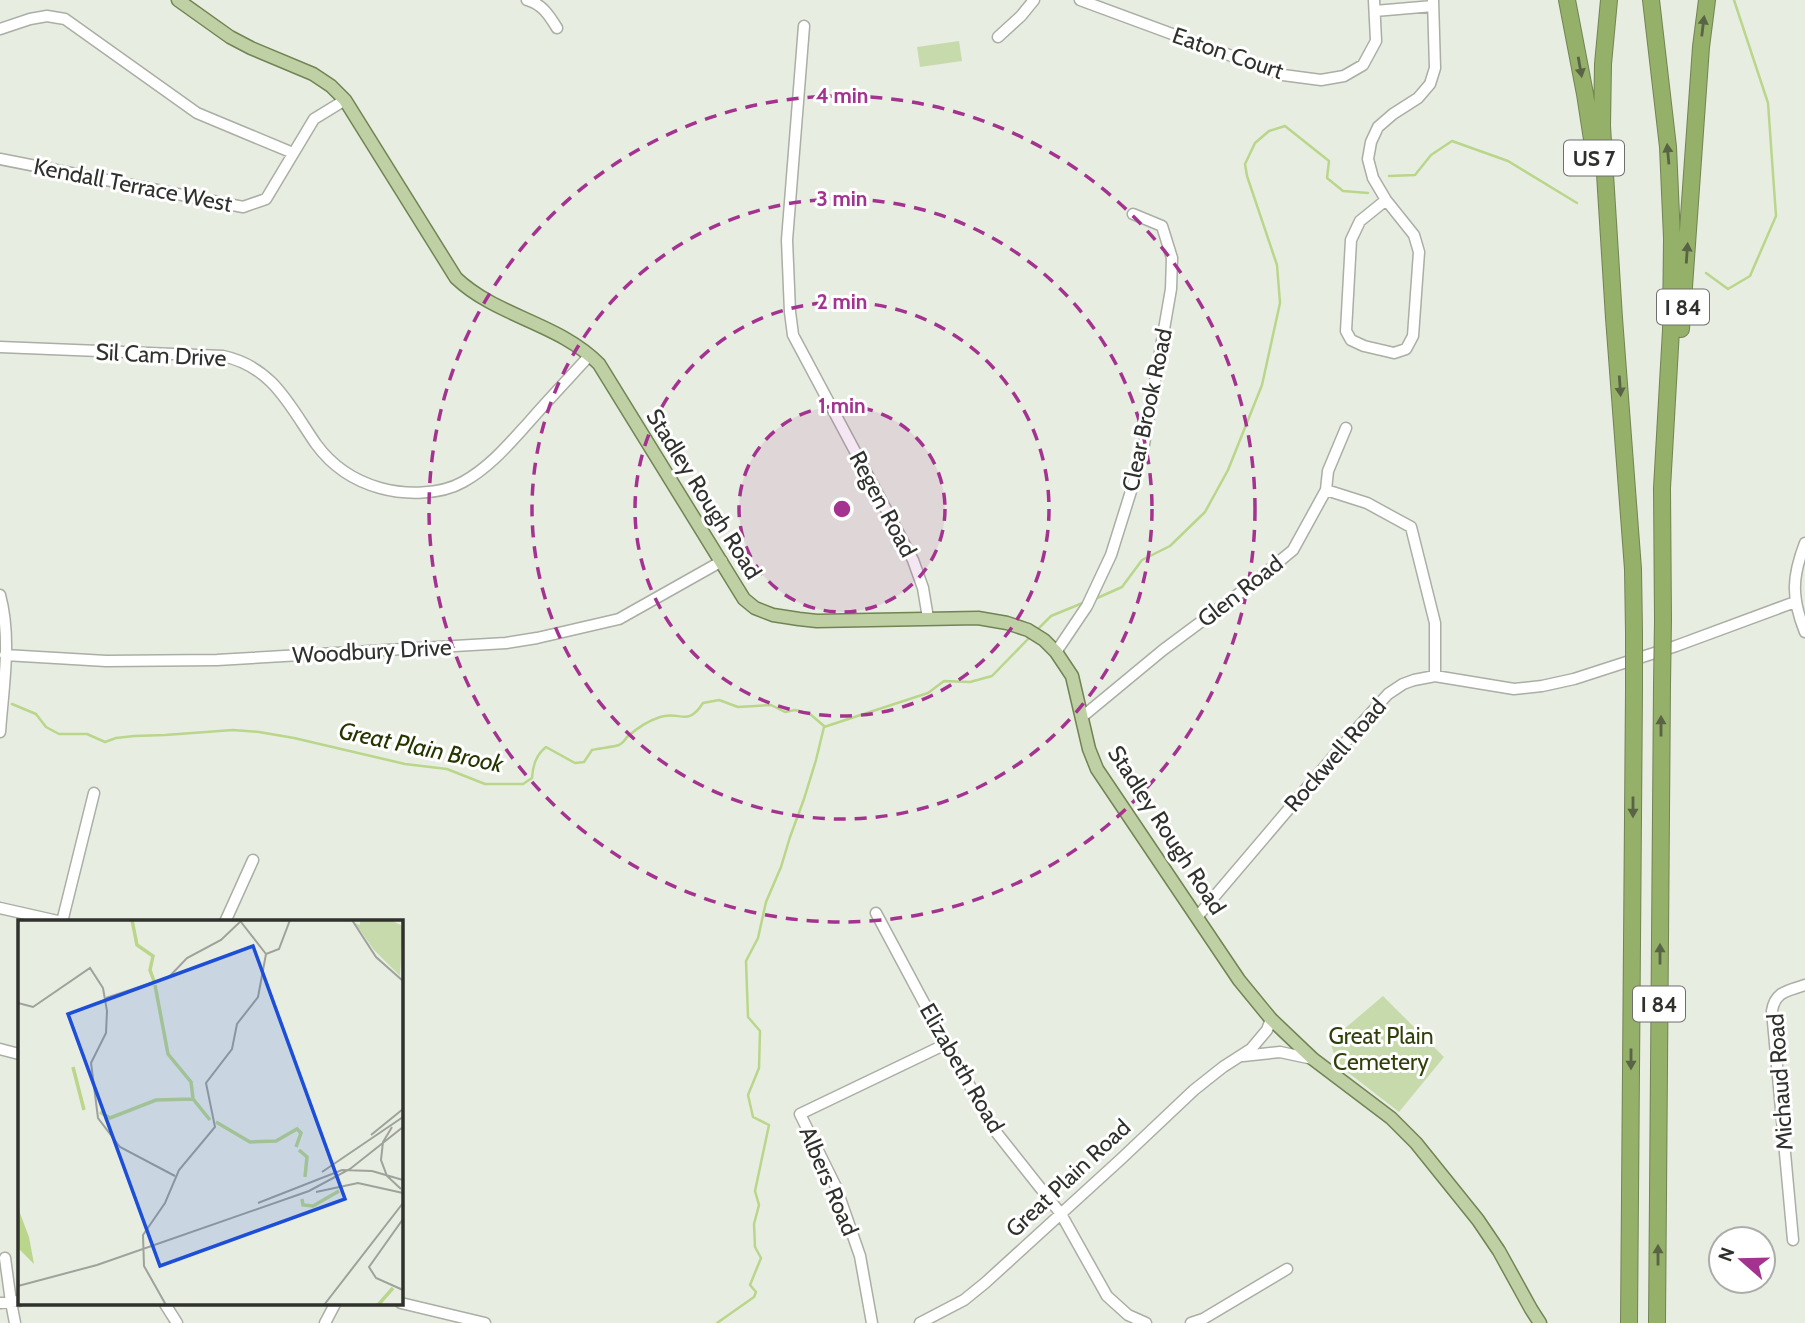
<svg xmlns="http://www.w3.org/2000/svg" width="1805" height="1323" viewBox="0 0 1805 1323" font-family="Cabin,sans-serif">
<style>
.green{fill:#c7daab}
.lines{fill:none;stroke-linecap:round;stroke-linejoin:round}
.stream{stroke:#b9d68b;stroke-width:2.5}
.minor-casing{stroke:#aaaea4;stroke-width:13}
.major-casing{stroke:#718453;stroke-width:15}
.highway-casing{stroke:#718453;stroke-width:18}
.minor{stroke:#fff;stroke-width:10}
.major{stroke:#bfd0a4;stroke-width:12}
.highway{stroke:#95b068;stroke-width:16}
.highway-bridge-casing{stroke:#718453;stroke-width:18;stroke-linecap:butt}
.highway-bridge{stroke:#95b068;stroke-width:16}
.oneway{fill:#586445}
.ring{fill:none;stroke:#a43390;stroke-width:3.5;stroke-dasharray:12 9}
.labels{text-anchor:middle;dominant-baseline:central;stroke-width:6;stroke-linejoin:round;paint-order:stroke}
.shield{fill:#fff;stroke:#6d6f6c;stroke-width:2}
.shield-label{font-size:21px;font-weight:bold;fill:#2f312d}
.street-label{font-size:23px;fill:#2f312d;stroke:#fff}
.park-label{font-size:23px;fill:#2f4009;stroke:#fff}
.water-label{font-size:24px;font-style:italic;fill:#253500;stroke:#fff}
.inset-river{fill:none;stroke:#b9d68b;stroke-width:3.5}
.inset-road{fill:none;stroke:#9ea29a;stroke-width:2}
.view{fill:#1d4ed8;fill-opacity:0.15;stroke:#1d4ed8;stroke-width:3.5}
.inset-edge{fill:none;stroke:#2f312d;stroke-width:3.5}
.centre{fill:#a43390;stroke:#fff;stroke-width:3.5}
.ring-label{font-size:21px;text-anchor:middle;font-weight:bold;fill:#a43390;stroke:#fff;stroke-width:6;stroke-linejoin:round;paint-order:stroke}
</style>
<rect width="100%" height="100%" fill="#e8ede2"/>
<path class="green" d="M959 41 962 61 920 67 917 47Z
M1383 996 1444 1057 1399 1112 1337 1064 1330 1041Z"/>
<g class="lines">
<path class="stream" d="M1389 176 1415 175 1431 155 1452 141 1508 161 1577 203
M1706 273 1728 289 1750 276 1776 216 1768 103 1734 0
M1095 599 1122 587 1142 560 1170 546 1205 512 1228 470 1262 385 1280 303 1277 265 1247 176 1245 164 1255 143 1269 131 1285 126 1329 161 1327 178 1343 191 1368 193
M1037 630 1051 616 1085 602
M12 704 36 714 46 727 59 734H87L105 742 116 738 134 736 165 735 233 730 259 732 294 738 405 764 447 769 485 784H523L532 778C533 765 536 755 546 747L575 763 584 762 592 750C599 748 614 747 619 745 623 743 625 740 627 737 636 729 648 721 660 717 680 710 687 728 703 703L719 700 738 707 771 705 785 712 795 710 810 714 824 726
M717 1323 754 1297 756 1292 750 1285 761 1258 755 1247 754 1224 759 1205 755 1191 769 1125 753 1117 748 1095 759 1068 760 1031 748 1017 746 961 758 938 766 902 781 867 790 837 804 799 816 760 824 727 928 693 944 681 970 682 992 676 1030 637"/>
<g class="minor-casing">
<path id="minor" d="M527 0C542 4 549 15 557 28
M1080 0 1283 75 1321 80 1344 76 1363 65 1376 41 1374 0
M1375 11 1433 6
M804 26 787 240 790 312 793 335 913 560 923 588 928 618
M0 29 30 19 47 16 65 19 197 113 293 153
M998 37 1021 16 1034 0
M0 159 243 207 266 199 314 119 345 100
M1386 200 1360 221 1351 240 1346 331 1351 340 1364 346 1394 353 1406 349 1413 336 1419 252 1414 235 1386 200 1373 178 1368 159 1371 142 1378 127 1393 114 1418 98 1430 84 1435 68 1433 0
M0 347 223 356C273 367 289 405 316 444 332 466 355 481 380 488 405 495 440 495 463 482 490 467 509 444 529 422 549 399 570 377 590 355
M1326 490 1367 503 1411 527 1435 623V676
M1805 543C1792 577 1791 597 1805 632
M0 595C12 639 3 688 0 732
M1056 652 1087 606 1111 555 1142 456 1171 289 1172 258 1162 226 1133 214
M5 655 106 661 217 660 506 643 537 638 619 619 722 561
M1082 717 1163 650 1253 583 1293 550 1326 490 1328 471 1346 428
M0 908 62 922 94 793
M876 913 946 1044 996 1132 1061 1214 1107 1296 1128 1315 1146 1323
M1197 917 1361 724 1388 694 1403 684 1414 680 1435 676 1514 689 1542 686 1574 679 1676 646 1795 602
M225 922 253 860
M0 1049 19 1054
M1243 1056 1280 1052 1313 1059
M1793 1240 1772 1011C1775 991 1788 991 1805 985
M5 1258 11 1302 15 1323
M0 1303 19 1301
M401 1303 485 1323
M165 1304 177 1323
M325 1323 335 1304
M872 1323 860 1256 836 1187 800 1114 946 1044
M920 1323 964 1300 985 1283 1121 1159 1194 1090 1223 1067 1251 1049 1267 1030 1271 1019
M1191 1323 1203 1319 1287 1269"/>
</g>
<g class="major-casing">
<path id="major" d="M178 0 230 37 251 48 313 74 331 86 345 100 456 278C497 317 559 323 599 364L744 599 755 608 773 615 799 619 817 621 978 618 1007 623 1028 630 1044 640 1056 652 1072 676 1089 749 1097 769 1239 980 1271 1019 1293 1040 1313 1059 1391 1118 1416 1143 1478 1220 1499 1251 1531 1309 1540 1323"/>
</g>
<g class="highway-casing">
<path id="highway" d="M1567 0 1585 94 1595 159
M1609 0 1603 64 1602 126 1614 318 1633 569 1634 632
M1651 0 1668 147 1672 238 1671 330 1662 488 1663 620
M1681 329 1701 47 1707 0
M1629 1323 1634 690
M1657 1323 1662 685"/>
</g>
<use href="#minor" class="minor"/>
<use href="#major" class="major"/>
<use href="#highway" class="highway"/>
<g class="highway-bridge-casing">
<path id="highway-bridge" d="M1662 685 1663 620
M1634 690V632"/>
</g>
<use href="#highway-bridge" class="highway-bridge"/>
</g>
<defs><path id="oneway-solid" d="M-6-.8H1V-3.2L6.5 0L1 3.2V.8H-6Z" transform="scale(1.75)"/></defs>
<g class="oneway">
<use href="#oneway-solid" transform="translate(1703 26) rotate(-83)"/>
<use href="#oneway-solid" transform="translate(1580 67) rotate(80)"/>
<use href="#oneway-solid" transform="translate(1668 154) rotate(-95)"/>
<use href="#oneway-solid" transform="translate(1687 253) rotate(-86)"/>
<use href="#oneway-solid" transform="translate(1620 386) rotate(86)"/>
<use href="#oneway-solid" transform="translate(1661 726) rotate(-90)"/>
<use href="#oneway-solid" transform="translate(1633 807) rotate(90)"/>
<use href="#oneway-solid" transform="translate(1660 954) rotate(-90)"/>
<use href="#oneway-solid" transform="translate(1631 1059) rotate(90)"/>
<use href="#oneway-solid" transform="translate(1658 1255) rotate(-90)"/>
</g>
<circle cx="842" cy="509" r="103" fill="#a43390" fill-opacity=".12"/>
<g class="ring">
<circle cx="842" cy="509" r="103"/>
<circle cx="842" cy="509" r="207"/>
<circle cx="842" cy="509" r="310"/>
<circle cx="842" cy="509" r="413"/>
</g>
<g class="labels">
<g class="shield">
<rect x="1564" y="140.5" width="60" height="35" rx="5"/>
<rect x="1657" y="289.5" width="52" height="35" rx="5"/>
<rect x="1633" y="986.5" width="52" height="35" rx="5"/>
</g>
<g class="shield-label">
<text x="1594" y="158">US 7</text>
<text x="1683" y="307">I 84</text>
<text x="1659" y="1004">I 84</text>
</g>
<g class="street-label">
<text transform="translate(1228 53) rotate(19)">Eaton Court</text>
<text transform="translate(133 185) rotate(11)">Kendall Terrace West</text>
<text transform="translate(161 355) rotate(3)">Sil Cam Drive</text>
<text transform="translate(1147 410) rotate(-78)">Clear Brook Road</text>
<text transform="translate(704 494) rotate(58)">Stadley Rough Road</text>
<text transform="translate(883 504) rotate(62)">Regen Road</text>
<text transform="translate(1240 591) rotate(-38)">Glen Road</text>
<text transform="translate(372 651) rotate(-3)">Woodbury Drive</text>
<text transform="translate(1335 755) rotate(-49)">Rockwell Road</text>
<text transform="translate(1167 830) rotate(57)">Stadley Rough Road</text>
<text transform="translate(962 1068) rotate(60)">Elizabeth Road</text>
<text transform="translate(1780 1082) rotate(-94)">Michaud Road</text>
<text transform="translate(1068 1178) rotate(-43)">Great Plain Road</text>
<text transform="translate(829 1181) rotate(67)">Albers Road</text>
</g>
<g class="park-label">
<text x="1381" y="1036">Great Plain<tspan x="1381" dy="26">Cemetery</tspan></text>
</g>
<g class="water-label">
<text transform="translate(421 747) rotate(12)">Great Plain Brook</text>
</g>
</g>
<g transform="translate(18 920)">
<rect width="385" height="385" fill="#e8ede2"/>
<path d="M342 0H372L385 6 382 56 356 30 337 3 342 5Z" fill="#c7daab"/>
<path d="M0 288 11 317 16 344 0 328Z" fill="#b9d68b"/>
<path class="inset-river" d="M114 0 119 25 135 36 132 50 136 61M137 65 150 134 173 162 175 178M55 147 66 190M82 192 92 198 138 180 175 179 192 200M198 202 232 222 258 221 279 209 283 213 278 227M281 230 289 237 287 257M284 279 285 285 295 286 321 271M360 385 375 368"/>
<path class="inset-road" d="M334 0 358 37 385 61M223 2 248 34M88 78 151 57 169 38 203 20 224 0M0 83 15 87 72 48 85 68 89 91 88 113 73 143 80 198 102 227 157 256M374 207 365 222 363 240 369 256 383 269M353 215 385 189M385 220V244M304 252 385 197M298 272 340 263 385 273M240 283 324 250 354 251 385 260M385 299 351 347 358 358 385 370M0 366 79 345 291 271 332 249 385 207M148 385 126 346 125 315 147 283 161 250 197 207 188 163 214 129 219 104 240 77 248 34 261 29 272 0M306 385 385 283"/>
<path class="view" d="M235 26 327 279 142 346 50 94Z"/>
<rect width="385" height="385" class="inset-edge"/>
</g>
<circle cx="842" cy="509" r="10" class="centre"/>
<g class="ring-label">
<text x="842" y="103">4 min</text>
<text x="842" y="206">3 min</text>
<text x="842" y="309">2 min</text>
<text x="842" y="413">1 min</text>
</g>
<g transform="translate(1742 1260) rotate(290)"><circle r="33" fill="#ffffff" stroke="#acadab" stroke-width="2"/>
<path d="M0-5L12 26L0 18L-12 26Z" fill="#a43390"/>
<text y="-10" font-size="19" font-weight="bold" text-anchor="middle" fill="#2f312d">N</text>
</g>
</svg>
